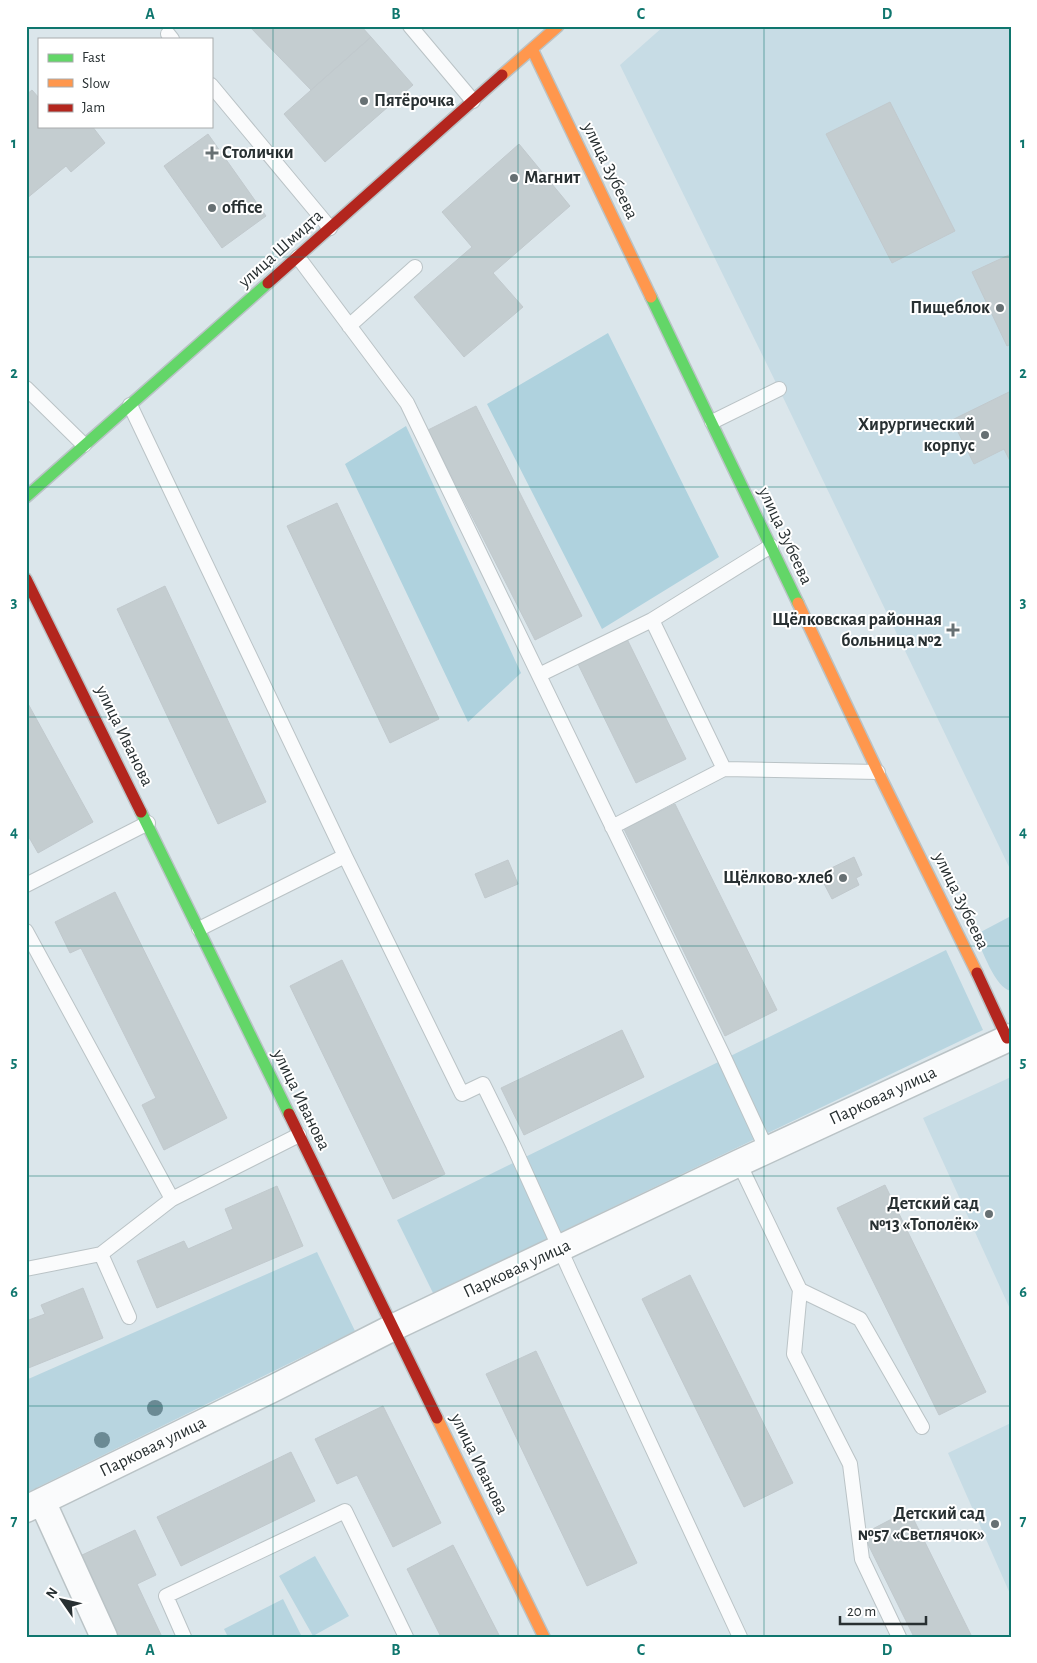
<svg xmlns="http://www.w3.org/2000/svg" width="1037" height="1663" viewBox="0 0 1037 1663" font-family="'Alegreya Sans',sans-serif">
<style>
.built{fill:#c7dce5}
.green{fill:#b8d5e0}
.forest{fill:#afd2de}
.building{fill:#c4cdd0;stroke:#c1c9cd}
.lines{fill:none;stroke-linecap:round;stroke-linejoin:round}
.lane-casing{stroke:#bac3c6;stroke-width:16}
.street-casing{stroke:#bac3c6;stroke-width:29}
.fast-casing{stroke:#bac3c6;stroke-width:14}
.slow-casing{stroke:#bac3c6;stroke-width:14}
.jam-casing{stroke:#bac3c6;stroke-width:14}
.lane{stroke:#fafbfc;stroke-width:14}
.street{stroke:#fafbfc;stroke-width:26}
.fast{stroke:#63d668;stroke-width:11}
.slow{stroke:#ff974d;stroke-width:11}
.jam{stroke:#b3261e;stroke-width:11}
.tree{fill:#6b8a94}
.grid{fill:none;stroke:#0f766e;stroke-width:1;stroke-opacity:0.55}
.poi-dot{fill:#677073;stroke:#fff;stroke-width:2}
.labels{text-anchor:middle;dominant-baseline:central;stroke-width:4;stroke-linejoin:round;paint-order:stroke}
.poi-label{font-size:18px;font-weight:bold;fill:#283032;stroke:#fff;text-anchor:end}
.street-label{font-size:18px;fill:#283032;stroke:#fff}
.neatline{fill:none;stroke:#0f766e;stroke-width:2}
.grid-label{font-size:16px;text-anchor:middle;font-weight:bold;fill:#0f766e}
</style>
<rect width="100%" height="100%" fill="#dbe6eb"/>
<path class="built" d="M664 26H1011V871L779 389 620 65Z
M1011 1077V1311L923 1118Z
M1011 1423V1596L948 1453Z"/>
<path class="green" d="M1011 916V991C995 988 982 949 975 935Z
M946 950 983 1030 433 1293 397 1220Z
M317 1252 355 1331 26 1493V1380Z
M315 1556 349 1616 313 1636 279 1576Z
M283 1599 302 1637H228L224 1629Z"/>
<path class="forest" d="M608 333 719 557 602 629 487 404Z
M406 426 521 673 468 722 345 464Z"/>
<path class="building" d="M249 26H361L371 37 311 90Z
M371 37 413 85 325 162 284 114Z
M32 90 39 98V126H92L105 143 71 172 66 166 26 199V95Z
M890 102 955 231 892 263 826 134Z
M208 134 266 216 222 248 164 166Z
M519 144 570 206 493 273 523 307 464 357 414 297 472 247 442 212Z
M1011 254V344L1007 346 972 272Z
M1011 391V463L1004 449 974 464 952 420Z
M476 406 582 616 535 640 428 430Z
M337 503 439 719 390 743 287 526Z
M165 586 266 802 218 824 117 609Z
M627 639 686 759 636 783 578 664Z
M26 700 93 822 38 853 26 832Z
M675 804 777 1010 725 1036 624 829Z
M854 857 862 875 856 878 859 885 832 899 819 874Z
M508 860 518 884 485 898 475 874Z
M115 892 227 1118 164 1150 142 1105 156 1098 81 948 70 953 55 922Z
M342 960 445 1174 393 1199 290 986Z
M622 1030 644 1077 524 1135 501 1088Z
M885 1185 986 1392 939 1415 837 1208Z
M277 1186 303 1246 157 1308 137 1261 184 1241 188 1249 233 1229 225 1209Z
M690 1275 793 1483 744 1507 642 1299Z
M83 1288 103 1338 26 1369V1321L45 1314 41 1305Z
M536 1351 637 1563 587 1586 486 1374Z
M383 1406 441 1523 393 1547 357 1475 337 1484 315 1439Z
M291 1452 315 1501 181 1566 157 1517Z
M909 1510 972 1637H914L863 1534Z
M135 1530 156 1575 137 1584 162 1637H118L80 1556Z
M453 1545 500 1637H441L407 1569Z"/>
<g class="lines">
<g class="lane-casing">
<path id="lane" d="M410 26 473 101
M168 34 172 39
M211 85 330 228
M298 257 407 403 722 1053 767 1150
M349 326 415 267
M26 388 84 445
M130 405 345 856 199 929
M712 422 779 389
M771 546 652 620 724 769 878 772
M539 675 652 620
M612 827 724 769
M345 856 462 1094 483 1084 513 1145 570 1271 740 1637
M26 885 148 823
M26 931 172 1199
M739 1163 800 1290 860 1319 922 1427
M101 1254 129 1317
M26 1269 101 1254 172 1199 299 1135
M800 1290 794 1354 850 1464 862 1559 899 1637
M184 1637 166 1596 345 1511 406 1637"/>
</g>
<g class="street-casing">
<path id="street" d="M42 1501 104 1637
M26 1509 274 1388 392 1328 739 1163 1011 1037"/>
</g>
<g class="fast-casing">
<path id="fast" d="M651 297 798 603
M26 497 268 283
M141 812 289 1114"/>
</g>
<g class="slow-casing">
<path id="slow" d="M532 49 651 297
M502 75 558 26
M798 603 878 772 977 973
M437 1418 544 1637"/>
</g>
<g class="jam-casing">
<path id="jam" d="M268 283 502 75
M26 579 141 812
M977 973 1007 1038
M289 1114 437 1418"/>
</g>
<use href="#lane" class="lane"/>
<use href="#street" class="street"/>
<use href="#fast" class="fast"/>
<use href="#slow" class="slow"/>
<use href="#jam" class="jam"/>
</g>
<g class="tree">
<circle cx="155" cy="1408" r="8"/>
<circle cx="102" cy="1440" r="8"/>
</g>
<path class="grid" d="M273 26V1637M518 26V1637M764 26V1637M26 257H1011M26 487H1011M26 717H1011M26 946H1011M26 1176H1011M26 1406H1011"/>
<g class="poi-dot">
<circle cx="364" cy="101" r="5"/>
<path d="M209.5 145.5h5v5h5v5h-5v5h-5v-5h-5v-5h5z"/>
<circle cx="514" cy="178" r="5"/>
<circle cx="212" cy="208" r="5"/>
<circle cx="1000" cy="308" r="5"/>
<circle cx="985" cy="435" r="5"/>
<path d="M950.5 622.5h5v5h5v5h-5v5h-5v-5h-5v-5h5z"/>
<circle cx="843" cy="878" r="5"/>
<circle cx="989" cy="1214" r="5"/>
<circle cx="995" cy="1524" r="5"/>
</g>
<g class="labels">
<g class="poi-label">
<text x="374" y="101" text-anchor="start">Пятёрочка</text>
<text x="222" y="153" text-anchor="start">Столички</text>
<text x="524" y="178" text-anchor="start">Магнит</text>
<text x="222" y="208" text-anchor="start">office</text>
<text x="990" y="308">Пищеблок</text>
<text x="975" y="425">Хирургический<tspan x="975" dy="21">корпус</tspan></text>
<text x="942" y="620">Щёлковская районная<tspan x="942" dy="21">больница №2</tspan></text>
<text x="833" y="878">Щёлково-хлеб</text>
<text x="979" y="1204">Детский сад<tspan x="979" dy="21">№13 «Тополёк»</tspan></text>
<text x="985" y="1514">Детский сад<tspan x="985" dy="21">№57 «Светлячок»</tspan></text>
</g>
<g class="street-label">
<text transform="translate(610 171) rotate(64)">улица Зубеева</text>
<text transform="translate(281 249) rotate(-42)">улица Шмидта</text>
<text transform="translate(785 536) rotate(65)">улица Зубеева</text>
<text transform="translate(124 736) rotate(64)">улица Иванова</text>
<text transform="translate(961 901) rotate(64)">улица Зубеева</text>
<text transform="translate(883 1096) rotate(-25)">Парковая улица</text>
<text transform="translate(301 1100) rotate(64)">улица Иванова</text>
<text transform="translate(517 1269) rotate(-25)">Парковая улица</text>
<text transform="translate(153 1447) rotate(-26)">Парковая улица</text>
<text transform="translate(479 1464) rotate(64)">улица Иванова</text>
</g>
</g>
<rect width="1037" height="1663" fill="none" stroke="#ffffff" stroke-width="55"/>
<rect x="38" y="38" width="175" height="90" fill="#ffffff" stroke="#a9acad"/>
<rect x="48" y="54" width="25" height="8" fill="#63d668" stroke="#a9acad"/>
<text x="82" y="62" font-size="15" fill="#283032">Fast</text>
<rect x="48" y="79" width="25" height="8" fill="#ff974d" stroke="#a9acad"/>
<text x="82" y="88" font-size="15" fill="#283032">Slow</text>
<rect x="48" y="104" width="25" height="8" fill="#b3261e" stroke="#a9acad"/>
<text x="82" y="112" font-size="15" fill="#283032">Jam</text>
<g transform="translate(62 1600) rotate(304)" stroke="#ffffff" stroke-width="4" paint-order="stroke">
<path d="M0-4L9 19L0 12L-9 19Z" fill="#283032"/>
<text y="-8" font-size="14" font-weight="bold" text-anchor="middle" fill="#283032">N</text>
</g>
<path d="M840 1616v8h86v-8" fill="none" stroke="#283032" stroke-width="2.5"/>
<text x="847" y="1616" font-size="15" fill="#283032" stroke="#ffffff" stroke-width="4" paint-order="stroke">20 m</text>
<rect x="28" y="28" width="982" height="1608" class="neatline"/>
<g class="grid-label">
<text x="150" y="19">A</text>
<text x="396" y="19">B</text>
<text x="641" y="19">C</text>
<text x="887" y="19">D</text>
<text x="14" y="148">1</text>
<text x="1023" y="148">1</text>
<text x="14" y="378">2</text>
<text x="1023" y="378">2</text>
<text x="14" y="607">3</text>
<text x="1023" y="607">3</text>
<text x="14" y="837">4</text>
<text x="1023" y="837">4</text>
<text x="14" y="1067">5</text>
<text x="1023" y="1067">5</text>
<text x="14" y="1297">6</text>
<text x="1023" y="1297">6</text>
<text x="14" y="1526">7</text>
<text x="1023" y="1526">7</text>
<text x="150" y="1655">A</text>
<text x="396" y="1655">B</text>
<text x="641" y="1655">C</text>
<text x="887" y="1655">D</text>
</g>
</svg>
